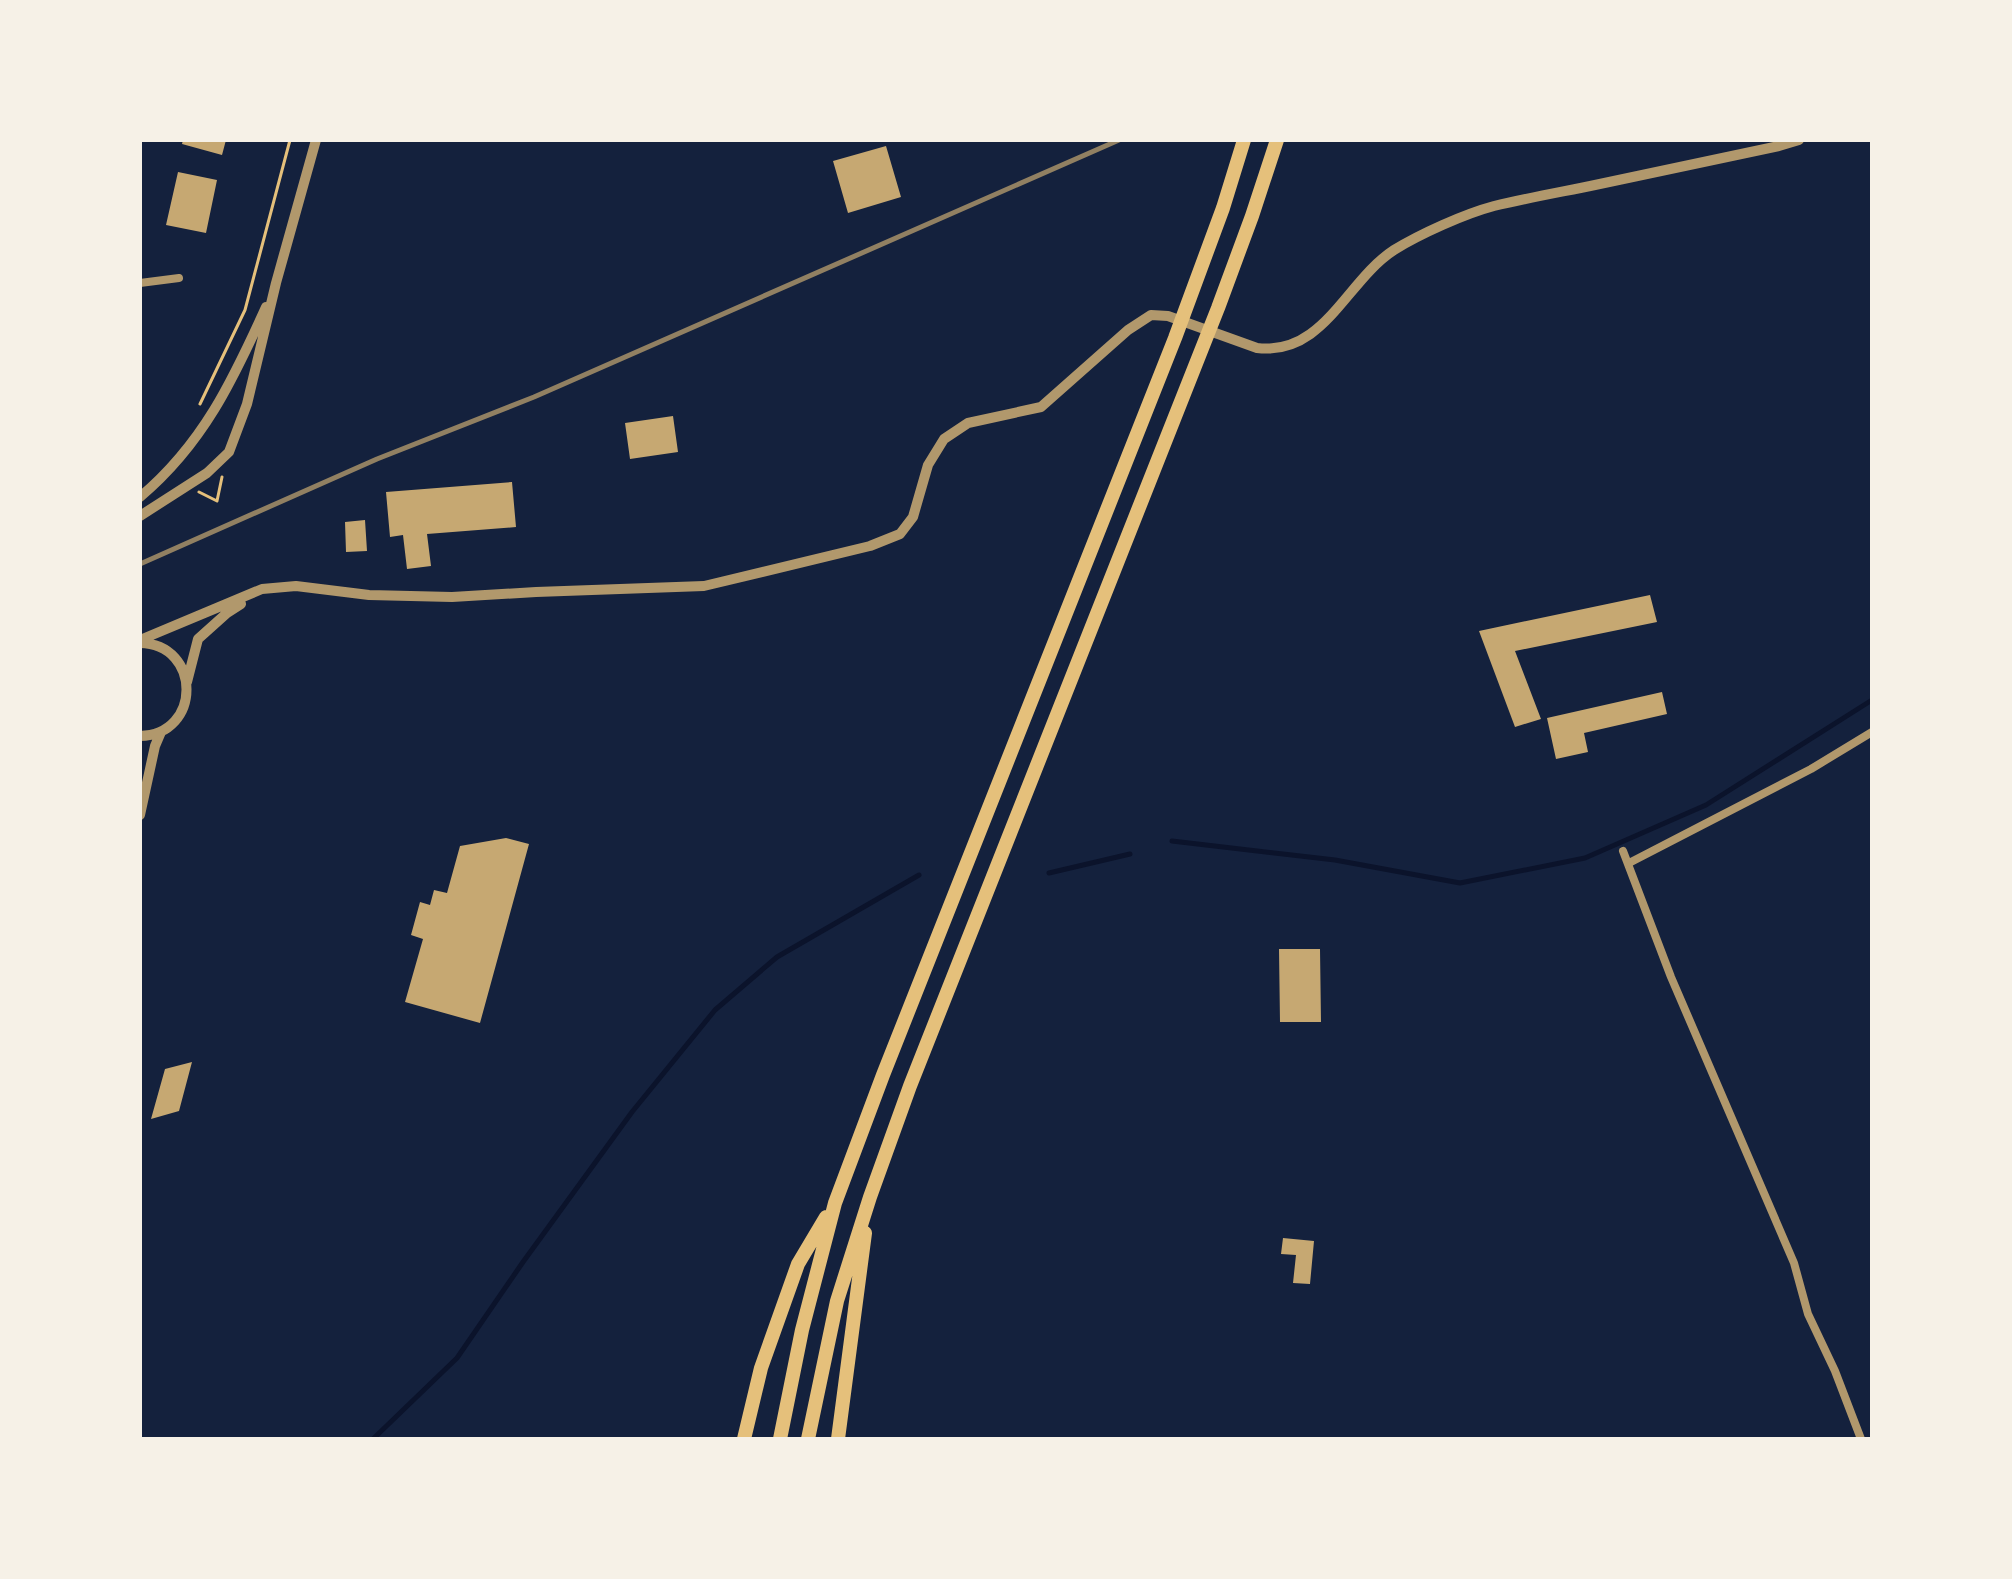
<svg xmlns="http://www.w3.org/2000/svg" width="2012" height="1579" viewBox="0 0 2012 1579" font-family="Signika,sans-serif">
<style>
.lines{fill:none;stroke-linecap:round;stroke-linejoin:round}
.stream{stroke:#0b132b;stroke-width:5}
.building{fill:#c6a872}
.path{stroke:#e5c07b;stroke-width:3}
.minor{stroke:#b1986c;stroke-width:8}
.tertiary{stroke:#b1986c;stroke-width:10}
.primary{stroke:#e5c07b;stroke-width:14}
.rail{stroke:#918062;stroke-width:5}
</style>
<rect width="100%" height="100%" fill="#14213d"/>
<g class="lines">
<path class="stream" d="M1172 841 1335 860 1460 883 1585 858 1706 805 1872 700
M1049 873 1130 854
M373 1439 457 1358 523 1262 632 1112 715 1010 777 957 919 875"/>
</g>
<path class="building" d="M183 140H226L222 155 182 144Z
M886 146 901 197 848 213 833 161Z
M178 172 217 180 206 233 166 225Z
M673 416 678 452 630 459 625 423Z
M512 482 516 527 427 534 431 566 407 569 403 535 390 537 386 492Z
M365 520 367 551 346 552 345 522Z
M1650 595 1657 622 1515 651 1541 719 1515 727 1479 631Z
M1662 692 1667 714 1584 733 1588 752 1556 759 1547 718Z
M506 838 529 844 480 1023 405 1002 423 939 411 935 420 902 430 905 434 890 447 893 460 846Z
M1279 949H1320L1321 1022H1280Z
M192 1062 179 1111 151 1119 165 1069Z
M1283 1238 1314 1241 1310 1284 1293 1283 1296 1255 1281 1254Z"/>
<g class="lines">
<path class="path" d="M200 404 245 310 290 140
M199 492 217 501 222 477"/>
<path class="minor" d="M140 283 179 278
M1623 851 1671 977 1794 1263 1808 1314 1835 1371 1861 1439
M1629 863 1811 769 1872 732"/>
<path class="tertiary" d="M140 497C203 444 233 380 266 307
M140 516 207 473 229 452 247 404 276 283 316 140
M140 640 262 589 296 586 369 595 452 597 536 592 704 586 870 546 900 534 913 517 928 465 944 439 968 423 1041 407 1128 330 1151 315 1168 316 1257 348C1324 356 1346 281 1394 250 1420 234 1464 214 1494 206 1527 198 1561 192 1595 185 1656 172 1718 159 1779 146L1799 140
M140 643C202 644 202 735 140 736
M187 682 198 639 227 613 241 604
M140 815 155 746 161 732"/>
<path class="primary" d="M744 1439 761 1368 798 1264 826 1217
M780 1439 802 1330 835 1203 883 1075 1175 338 1223 208 1244 140
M808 1439 837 1301 870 1197 910 1086 1218 308 1252 216 1277 140
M838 1439 865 1233"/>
<path class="rail" d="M140 564 377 459 534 397 1119 140"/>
</g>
<rect width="2012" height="1579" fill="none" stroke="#f6f1e7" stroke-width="284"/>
</svg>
